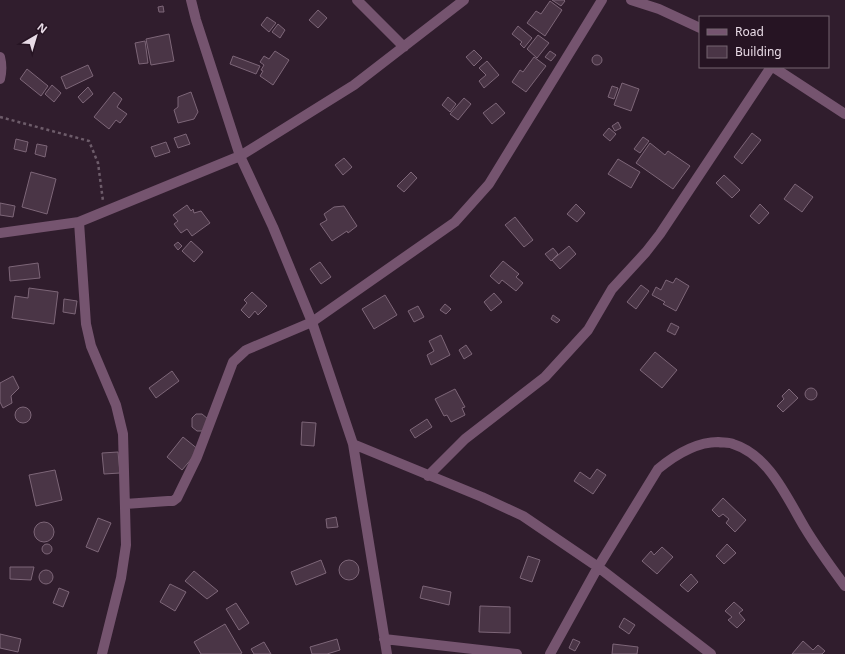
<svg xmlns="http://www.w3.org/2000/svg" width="845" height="654" viewBox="0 0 845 654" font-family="'Noto Sans',sans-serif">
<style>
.building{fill:#4a3546;stroke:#7d6678}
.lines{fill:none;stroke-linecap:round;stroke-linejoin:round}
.path{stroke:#6d5c6a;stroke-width:2.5;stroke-dasharray:3 3;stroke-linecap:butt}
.street{stroke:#75546f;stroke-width:10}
</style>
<rect width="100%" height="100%" fill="#301d2d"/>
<path class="building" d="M552 0H564L565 1 561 6Z
M550 1 562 10 545 36 527 23 536 11 541 14Z
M163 6 164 12H159L158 7Z
M318 10 327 18 318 28 309 20Z
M267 17 276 23 269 32 261 25Z
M278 24 285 30 280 38 272 32Z
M518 26 532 38 524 48 520 44 522 42 512 34Z
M169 34 174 61 151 65 146 39Z
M538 35 549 43 537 58 527 49Z
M145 41 148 63 139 64 135 43Z
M474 50 482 58 474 66 466 57Z
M275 51 289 60 273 85 260 76 263 71 261 70 264 65 260 62 264 56 269 59Z
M550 51 556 55 551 61 545 57Z
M592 60a5 5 0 1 1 10 0a5 5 0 1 1-10 0Z
M233 56 260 66 256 74 230 64Z
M534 57 546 66 526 92 512 82 520 70 523 72Z
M487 61 499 75 484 88 479 81 486 75 479 68Z
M88 65 93 76 66 89 61 77Z
M27 69 48 86 41 96 20 79Z
M622 83 639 89 631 111 614 105Z
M52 85 61 93 54 102 45 94Z
M612 86 618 88 614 99 608 97Z
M88 87 93 94 83 103 78 97Z
M114 92 122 99 117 107 127 114 120 123 116 120 109 129 94 117Z
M191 92 198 112 194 119 178 123 174 110 178 107V97Z
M448 97 456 104 450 112 442 105Z
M464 98 471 104 458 120 450 114Z
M496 103 505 113 492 124 483 113Z
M618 122 621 128 615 131 612 126Z
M609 128 616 134 610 141 603 135Z
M752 133 761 140 742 164 734 157Z
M186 134 190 144 178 148 174 138Z
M643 137 649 141 640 153 634 149Z
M16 139 28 142 26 152 14 149Z
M166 142 170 152 155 157 151 147Z
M650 143 665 155 668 151 690 166 673 189 636 163Z
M37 144 47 146 45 157 35 154Z
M344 158 352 167 343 175 335 165Z
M618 159 640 172 631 188 608 174Z
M31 172 56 179 47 214 22 207Z
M411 172 417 178 404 192 397 186Z
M724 175 740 190 732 198 716 183Z
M795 184 813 197 802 212 784 199Z
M0 203 15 206 13 217 0 215Z
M576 204 585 213 577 222 567 214Z
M760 204 769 213 759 224 750 216Z
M187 205 191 211 193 209 194 213 201 211 210 223 192 236 187 229 181 233 174 224 178 221 173 215Z
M344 206 357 226 348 233 347 231 332 241 320 224 327 220 324 214 334 207Z
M515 217 533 240 524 247 505 225Z
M191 241 203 252 194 262 182 251Z
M178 242 182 246 178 250 174 245Z
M569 246 576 254 560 269 552 260Z
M553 248 558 254 551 261 545 254Z
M503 261 519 274 516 277 523 283 516 291 502 280 499 284 490 276Z
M320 262 331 277 321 284 310 269Z
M38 263 40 278 10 281 9 267Z
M676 278 689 286 676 311 663 304 665 302 652 295 656 287 661 290 666 280 673 283Z
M641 285 649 291 636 309 627 302Z
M29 288 58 292 54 324 12 318 15 296 28 298Z
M252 292 267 306 258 315 255 311 249 318 241 310 247 303 244 300Z
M494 293 502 302 491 311 484 302Z
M385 295 397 315 374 329 362 309Z
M64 299 77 301 75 314 63 312Z
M445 304 451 309 446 314 440 310Z
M418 306 424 317 414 322 408 311Z
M553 315 560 320 557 323 551 319Z
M671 323 679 327 675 335 667 331Z
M441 335 450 355 431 365 427 355 434 351 429 341Z
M466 345 472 354 464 359 459 350Z
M655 352 677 370 662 388 640 370Z
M172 371 179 381 156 398 149 388Z
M13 376 19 388 11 396 12 403 3 408 0 402V383Z
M805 394a6 6 0 1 1 12 0a6 6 0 1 1-12 0Z
M455 389 465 407 462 408 465 415 451 422 447 415 444 416 435 399Z
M789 389 798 398 783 412 777 406 784 399 782 396Z
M15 415a8 8 0 1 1 16 0a8 8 0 1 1-16 0Z
M196 414H202L208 419 203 431H197L192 427V418Z
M427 419 432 427 415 438 410 430Z
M302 422 316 423 314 446 301 445Z
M183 437 199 450 182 470 167 457Z
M118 452 120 473 104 474 102 453Z
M597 469 606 475 593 494 574 481 580 472 590 479Z
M55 470 62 500 36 506 29 475Z
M723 498 746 520 735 532 726 523 729 519 723 514 719 517 712 510Z
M336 517 338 527 327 528 326 519Z
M98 518 111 523 98 552 86 547Z
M34 532a10 10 0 1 1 20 0a10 10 0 1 1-20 0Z
M42 549a5 5 0 1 1 10 0a5 5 0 1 1-10 0Z
M727 544 736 553 724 564 716 556Z
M662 547 673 557 657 574 642 561 651 551 654 555Z
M528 556 540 560 532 582 520 578Z
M339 570a10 10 0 1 1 20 0a10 10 0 1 1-20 0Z
M321 560 326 573 296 585 291 572Z
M10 567H34L31 580 10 579Z
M39 577a7 7 0 1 1 14 0a7 7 0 1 1-14 0Z
M194 571 218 591 207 599 185 581Z
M691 574 698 582 688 592 680 585Z
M170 584 186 592 175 611 160 602Z
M423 586 451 592 449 605 420 598Z
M59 588 69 592 63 607 53 603Z
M734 602 743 610 739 613 745 620 737 628 728 620 732 617 725 611Z
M236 603 249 623 239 630 226 609Z
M480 606 510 607V633L479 632Z
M624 618 635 625 629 634 619 627Z
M225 624 242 653 240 654H201L194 642Z
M0 634 21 639 18 652 0 648Z
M337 639 340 650 327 654H312L310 647Z
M573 639 580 642 575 651 569 648Z
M803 641 813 650 818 645 825 651 822 654H792Z
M264 642 271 654H254L251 649Z
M613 644 638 647 637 654H612Z"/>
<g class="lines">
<path class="path" d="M0 117 89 141 98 163 103 201"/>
<path class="street" d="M191 0 196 20 240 156 273 227 312 322 353 444 387 654
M357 0 404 47
M631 0 659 9 700 28
M0 57C2 65 2 71 0 79
M773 67 845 114
M79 222 86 324 91 346 116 405 123 434 126 545 121 578 102 654
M0 233 79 222 240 156 354 85 464 0
M353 444 482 497 523 516 598 567 711 654
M428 476 465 439 545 377 588 330 612 289 646 252 660 234 771 67
M125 504 168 501H173L177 498 197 457 233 362 246 350 312 322 455 222 489 184 602 0
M384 639 517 654
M550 654 598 567 658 469C675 455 695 442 718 442 723 443 729 442 733 444 769 455 787 498 805 528 817 548 831 567 845 586"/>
</g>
<rect x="699" y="16" width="130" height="52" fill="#261423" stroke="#746471"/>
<rect x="707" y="29" width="20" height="6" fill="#75546f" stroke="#746471"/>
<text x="735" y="36" font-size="12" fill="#e8dbe6">Road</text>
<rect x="707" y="46" width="20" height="12" fill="#4a3546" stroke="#746471"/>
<text x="735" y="56" font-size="12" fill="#e8dbe6">Building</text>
<g transform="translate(36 36) rotate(38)" stroke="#261423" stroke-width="3" paint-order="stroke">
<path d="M0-3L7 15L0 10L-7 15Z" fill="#e8dbe6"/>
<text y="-6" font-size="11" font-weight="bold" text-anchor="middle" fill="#e8dbe6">N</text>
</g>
</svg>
